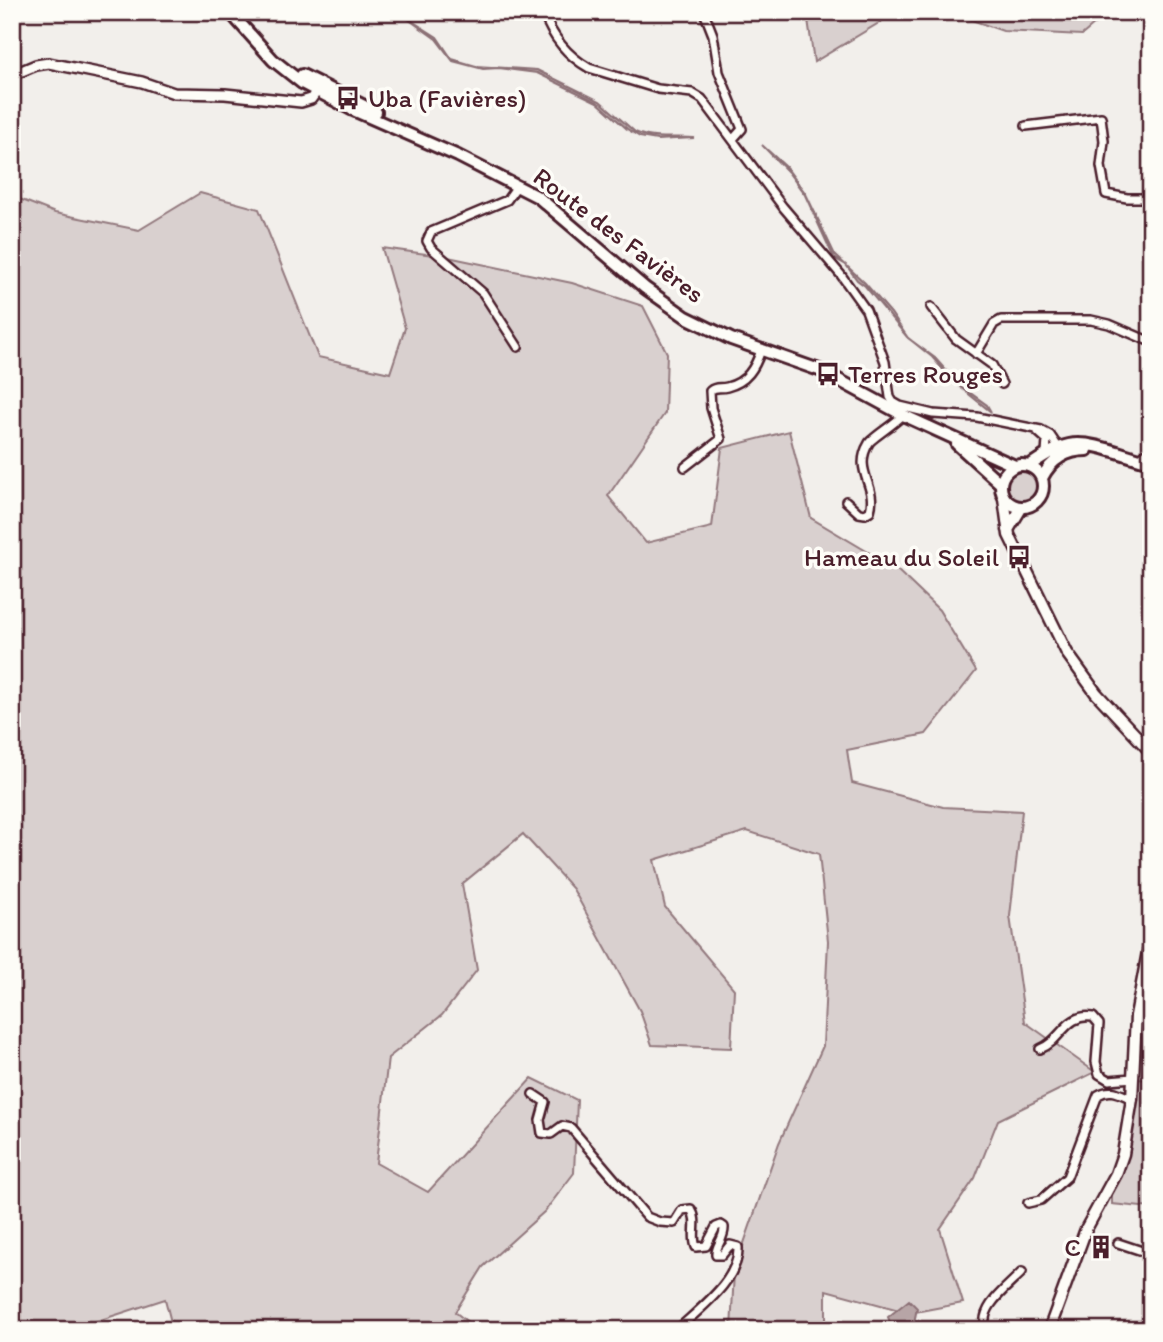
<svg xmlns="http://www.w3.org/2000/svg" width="1163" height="1342" viewBox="0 0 1163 1342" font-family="Itim,sans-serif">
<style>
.green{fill:#d9d0cf;stroke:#92787d;stroke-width:2}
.water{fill:#b7a5a6;stroke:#8b6f75;stroke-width:2}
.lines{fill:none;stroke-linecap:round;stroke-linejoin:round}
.minor-casing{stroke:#4a1f2b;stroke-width:12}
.tertiary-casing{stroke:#4a1f2b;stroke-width:14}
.secondary-casing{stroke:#4a1f2b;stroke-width:15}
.primary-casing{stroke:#4a1f2b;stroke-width:16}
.minor{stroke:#fdfcf7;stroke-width:7}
.tertiary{stroke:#fdfcf7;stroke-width:9}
.secondary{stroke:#fdfcf7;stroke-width:10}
.primary{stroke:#fdfcf7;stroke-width:10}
.labels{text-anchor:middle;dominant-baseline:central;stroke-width:7;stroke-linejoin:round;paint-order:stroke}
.poi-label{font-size:26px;fill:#4a1f2b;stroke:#fdfcf7;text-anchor:start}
.street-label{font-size:26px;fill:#4a1f2b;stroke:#fdfcf7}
</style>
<rect width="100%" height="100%" fill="#f2efeb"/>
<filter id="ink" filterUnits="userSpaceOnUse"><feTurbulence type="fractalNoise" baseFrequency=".0143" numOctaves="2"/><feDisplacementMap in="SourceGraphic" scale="14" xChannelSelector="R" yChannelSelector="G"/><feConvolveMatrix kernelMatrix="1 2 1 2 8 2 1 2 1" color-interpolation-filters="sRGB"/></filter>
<g filter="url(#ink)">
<path class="green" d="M807 12H897L814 62Z
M949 12H1109L1082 35 1003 31Z
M200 193 259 209 318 357 390 373 405 328 382 248 448 257 572 283 643 306 667 353 665 413 608 496 646 543 712 527 722 448 789 431 811 518 895 568 939 610 976 671 926 734 847 750 852 783 943 807 1022 811 1010 916 1025 1022 1095 1072 998 1120 975 1178 940 1229 963 1303 910 1313 826 1290V1330H731L734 1272 779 1143 823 1046 828 941 819 854 747 831 654 860 665 907 734 989 731 1048 652 1045 640 1011 573 889 523 834 462 884 477 970 442 1015 388 1058 376 1163 428 1192 532 1078 577 1100 574 1173 545 1211 483 1267 455 1312 478 1330H173L165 1299 79 1327V1330H12V196L55 213 139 230Z
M1004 486a17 17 0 1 1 34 0a17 17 0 1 1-34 0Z
M1136 1079 1151 1080V1208L1112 1204V1187Z"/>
<path class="water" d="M398 12 437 37 452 59 476 66 537 70 600 101 635 132C654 141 673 136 694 138L657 140 640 137 627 129 597 102 537 73 499 68 483 69 453 61 436 39Z
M762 145 786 167 806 194 835 255 865 283 891 313 908 338 935 358 958 384 987 405 991 412 955 383 932 357 907 337 865 286 857 280 846 265 834 258 805 195 788 172Z
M909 1300 917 1308 914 1323 903 1329 893 1330 888 1317Z"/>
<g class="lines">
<g class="minor-casing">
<path id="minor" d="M543 12C552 37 566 55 589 68L658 89 692 93 702 99 783 207 841 275 866 310 885 362 890 397 893 402 900 406 933 414 977 417 1041 430 1050 435 1060 450
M704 12 713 35 719 72 742 129 734 138
M1026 126 1101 117 1104 141 1101 166 1106 194 1127 198H1151
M517 186 507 200 431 232 427 241 431 248 483 293 518 347
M931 307 956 339 992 365 1002 384
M976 354 994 324 1001 320H1091L1109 324 1151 342
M1038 432 1047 440 1046 454
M1139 459 1151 449
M685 467 721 439 711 408 710 391C716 386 719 389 727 387 747 382 755 368 761 350
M846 501 859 513 865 514 870 511C878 485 852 471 869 443 872 438 896 423 903 415
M1040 1049C1062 1041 1065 1013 1093 1017L1099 1024 1096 1062 1099 1074 1109 1080 1133 1078
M533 1094 545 1102 540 1120 542 1133 551 1134 562 1126 571 1128 647 1217 660 1222 674 1223 682 1210 691 1209C699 1221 691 1235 696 1247L706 1246 716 1227 721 1225 724 1227C725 1238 715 1246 716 1255H722L730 1245 738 1247C740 1280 699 1309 677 1330
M1028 1203 1041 1200 1067 1177 1098 1095C1111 1087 1120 1094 1132 1099
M1118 1243 1151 1254
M987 1330C976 1309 1009 1286 1022 1272"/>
</g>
<g class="tertiary-casing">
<path id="tertiary" d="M12 75 36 65 49 63 142 82 174 93 225 94 301 102 311 99 319 88"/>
</g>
<g class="secondary-casing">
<path id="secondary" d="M1004 498 1009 535 1067 653 1096 693 1151 752
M1008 530 1022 507
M1049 1330 1086 1229 1116 1174 1123 1154 1132 1099 1136 1016 1151 936"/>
</g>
<g class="primary-casing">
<path id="primary" d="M230 12 273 60 302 83 353 110 458 156 538 197 645 288 686 317 731 339 822 371 903 415 1015 466
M302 75 376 112
M957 444 1000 483
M1001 486a21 21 0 1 1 42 0a21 21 0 1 1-42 0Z
M1029 466C1041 458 1055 448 1069 445 1092 440 1128 457 1151 462
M1042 478C1051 460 1067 450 1087 450"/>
</g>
<use href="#minor" class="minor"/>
<use href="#tertiary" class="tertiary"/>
<use href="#secondary" class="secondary"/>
<use href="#primary" class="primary"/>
</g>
</g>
<defs>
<g id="bus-bare" transform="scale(1.89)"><path d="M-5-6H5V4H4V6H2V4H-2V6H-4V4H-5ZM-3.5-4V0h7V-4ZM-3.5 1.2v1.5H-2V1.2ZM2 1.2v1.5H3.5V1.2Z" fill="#4a1f2b" stroke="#fdfcf7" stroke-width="2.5" paint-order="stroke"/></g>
<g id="building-bare" transform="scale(1.89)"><path d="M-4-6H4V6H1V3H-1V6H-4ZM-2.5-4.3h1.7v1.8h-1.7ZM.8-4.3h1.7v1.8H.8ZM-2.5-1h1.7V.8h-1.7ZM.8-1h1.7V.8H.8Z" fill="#4a1f2b" stroke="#fdfcf7" stroke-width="2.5" paint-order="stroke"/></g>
</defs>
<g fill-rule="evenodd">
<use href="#bus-bare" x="348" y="98"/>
<use href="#bus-bare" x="828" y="374"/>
<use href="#bus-bare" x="1019" y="557"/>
<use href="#building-bare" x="1101" y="1247"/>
</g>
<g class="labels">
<g class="poi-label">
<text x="368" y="98">Uba (Favières)</text>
<text x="848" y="374">Terres Rouges</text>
<text x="999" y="557" text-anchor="end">Hameau du Soleil</text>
<text x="1081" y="1247" text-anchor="end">C</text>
</g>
<g class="street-label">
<text transform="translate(619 235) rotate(37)">Route des Favières</text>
</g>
</g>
<rect width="1163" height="1342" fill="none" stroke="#fdfcf7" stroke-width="42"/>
<rect x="21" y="21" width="1121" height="1300" fill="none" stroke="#4a1f2b" stroke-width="2.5" filter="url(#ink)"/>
</svg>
